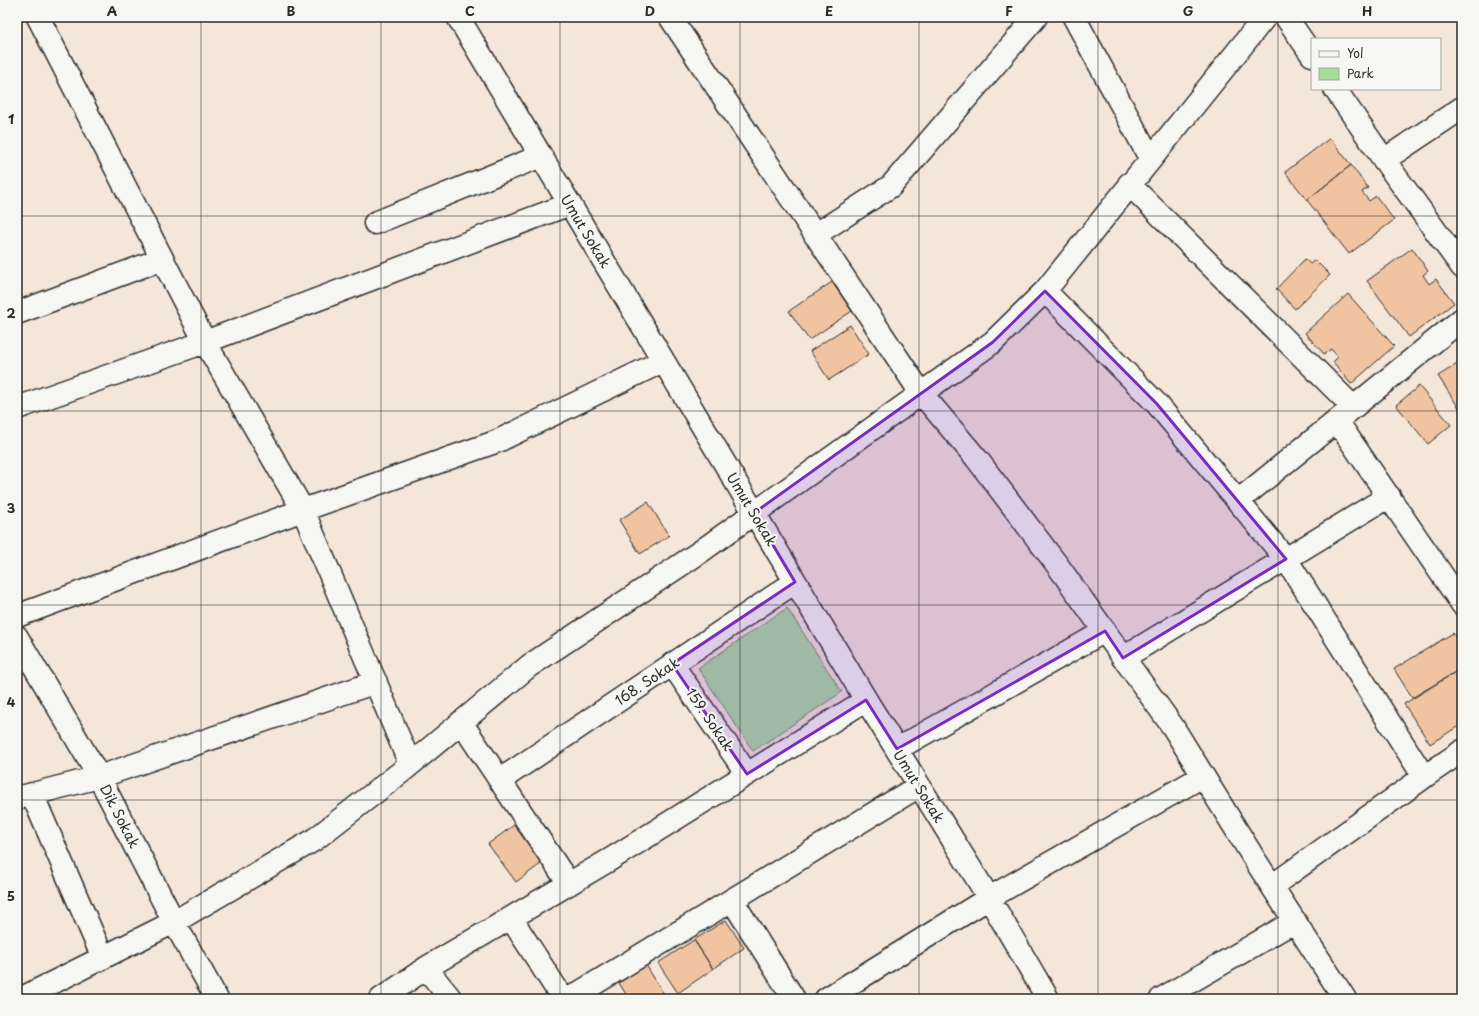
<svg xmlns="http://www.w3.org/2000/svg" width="1479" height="1016" viewBox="0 0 1479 1016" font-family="'Playpen Sans',sans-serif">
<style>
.green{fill:#a8dc9e;stroke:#6a8464}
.building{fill:#f1c4a1;stroke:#2b2b2b}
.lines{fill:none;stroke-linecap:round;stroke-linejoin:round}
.minor-casing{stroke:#2b2b2b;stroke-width:25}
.minor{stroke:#f6f6f2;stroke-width:22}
.marked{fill:#7b2cbf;fill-opacity:0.2;stroke:#7b2cbf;stroke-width:3;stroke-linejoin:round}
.grid{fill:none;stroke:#2b2b2b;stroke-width:1;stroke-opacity:0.55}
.labels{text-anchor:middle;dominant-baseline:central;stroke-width:4;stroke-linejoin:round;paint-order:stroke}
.street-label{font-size:14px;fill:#2b2b2b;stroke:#f6f6f2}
.neatline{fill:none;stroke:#2b2b2b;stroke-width:1.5}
.grid-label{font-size:13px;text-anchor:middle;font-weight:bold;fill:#2b2b2b}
</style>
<rect width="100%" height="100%" fill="#f4e7da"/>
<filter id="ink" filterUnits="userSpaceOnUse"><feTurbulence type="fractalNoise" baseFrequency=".025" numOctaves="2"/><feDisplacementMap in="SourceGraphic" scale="8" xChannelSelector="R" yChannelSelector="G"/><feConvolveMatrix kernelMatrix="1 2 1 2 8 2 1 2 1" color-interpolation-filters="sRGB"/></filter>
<g filter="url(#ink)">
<path class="green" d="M787 608 842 692 753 751 698 668Z"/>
<path class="building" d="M1330 138 1351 165 1307 200 1285 172Z
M1351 165 1368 188 1362 192 1369 201 1376 196 1394 220 1349 254 1307 200Z
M1412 248 1428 271 1423 275 1429 284 1436 279 1454 303 1409 337 1367 281Z
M1305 259 1310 264 1315 260 1330 275 1295 309 1276 289Z
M832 282 852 311 809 340 789 311Z
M1348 294 1394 346 1351 384 1333 362 1338 357 1331 349 1324 354 1305 333Z
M850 325 869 354 829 380 810 351Z
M1462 361V410L1461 411 1438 376Z
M1419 386 1451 425 1428 444 1396 405Z
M648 502 669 536 640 554 619 520Z
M1453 633 1462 648V668L1412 698 1394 669Z
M1462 668V724L1430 744 1404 704Z
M514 825 542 863 516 882 488 844Z
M726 920 744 948 713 969 694 940Z
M694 940 713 969 678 993 658 963Z
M646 965 667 999H629L619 983Z"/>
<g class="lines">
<g class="minor-casing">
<path id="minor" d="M38 17 205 342 303 510 498 441 663 361
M458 17 866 700 989 898 1048 999
M670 17 921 393 977 459 1058 566 1173 727 1255 860 1345 999
M1074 17 1150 158
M1286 17 1312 55
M1335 89 1384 160
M1462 108 1384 160 1462 267
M1129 184 1353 407
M375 223 541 156
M815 235 891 186 1036 17
M1045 291 1157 404 1286 559 1424 777 1272 886
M17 313 162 259
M17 408 205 342 570 204
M1337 421 1462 604
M1238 501 1462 319
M17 616 303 510 410 764
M17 637 99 777 174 922 217 999
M1123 658 1389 496
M672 664 747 774
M461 722 569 884
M897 749 1105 631
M1424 777 1462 751
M500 780 795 582
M32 794 103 958
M17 798 99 777 376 682
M732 900 794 999
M511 918 563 999
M426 968 451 999
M20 999 174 922 314 840 405 769 529 666 700 552 993 342 1045 291 1265 17
M381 999 426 968 611 859 866 700
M569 999 919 786
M826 999 989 898 1203 776
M1161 999 1295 921"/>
</g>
<use href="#minor" class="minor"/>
</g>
</g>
<path class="marked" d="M1045 291 1157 404 1286 559 1123 658 1105 631 897 749 866 700 747 774 672 664 795 582 754 513 993 342Z"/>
<path class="grid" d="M201 17V999M381 17V999M560 17V999M740 17V999M919 17V999M1098 17V999M1278 17V999M17 216H1462M17 411H1462M17 605H1462M17 800H1462"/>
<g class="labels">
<g class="street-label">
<text transform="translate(586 231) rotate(59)">Umut Sokak</text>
<text transform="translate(752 509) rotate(59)">Umut Sokak</text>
<text transform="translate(647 681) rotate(-34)">168. Sokak</text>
<text transform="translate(710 719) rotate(56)">159. Sokak</text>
<text transform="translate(919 786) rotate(58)">Umut Sokak</text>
<text transform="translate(120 816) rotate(63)">Dik Sokak</text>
</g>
</g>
<rect width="1479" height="1016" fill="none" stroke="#f6f6f2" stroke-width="44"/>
<rect x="1311" y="38" width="130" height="52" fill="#f6f6f2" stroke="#a5a5a2"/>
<rect x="1319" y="51" width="20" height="6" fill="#f6f6f2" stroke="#a5a5a2"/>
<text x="1347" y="58" font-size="12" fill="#2b2b2b">Yol</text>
<rect x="1319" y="68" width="20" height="12" fill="#a8dc9e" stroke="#a5a5a2"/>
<text x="1347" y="78" font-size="12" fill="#2b2b2b">Park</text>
<rect x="22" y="22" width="1435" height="972" class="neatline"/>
<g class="grid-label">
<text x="112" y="16">A</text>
<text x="291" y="16">B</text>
<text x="470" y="16">C</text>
<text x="650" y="16">D</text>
<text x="829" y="16">E</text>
<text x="1009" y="16">F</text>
<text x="1188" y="16">G</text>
<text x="1367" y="16">H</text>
<text x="11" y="124">1</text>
<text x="11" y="318">2</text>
<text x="11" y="513">3</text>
<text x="11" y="707">4</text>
<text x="11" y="901">5</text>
</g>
</svg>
